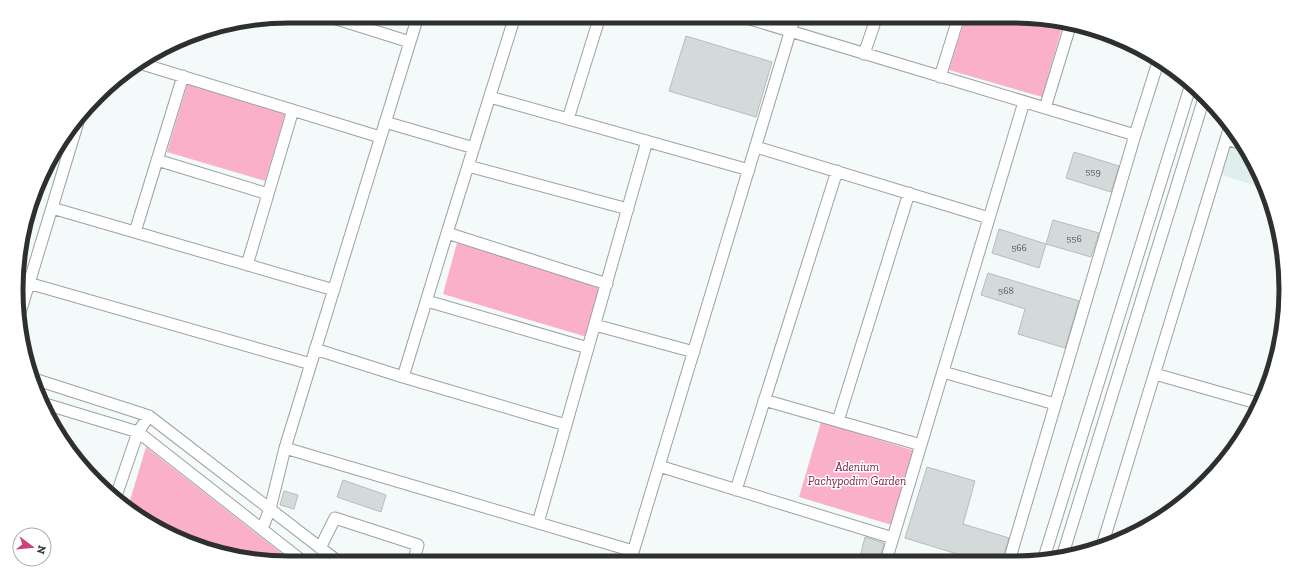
<svg xmlns="http://www.w3.org/2000/svg" width="1302" height="579" viewBox="0 0 1302 579" font-family="'Zilla Slab',serif">
<style>
.built{fill:#dfefed}
.green{fill:#f9b0c8}
.building{fill:#d4d9d9;stroke:#b7bcbc}
.lines{fill:none;stroke-linecap:round;stroke-linejoin:round}
.minor-casing{stroke:#9ca2a1;stroke-width:13}
.minor{stroke:#fff;stroke-width:11}
.labels{text-anchor:middle;dominant-baseline:central;stroke-width:3;stroke-linejoin:round;paint-order:stroke}
.number-label{font-size:10px;fill:#585a5a}
.park-label{font-size:12px;font-style:italic;fill:#84214d;stroke:#fff}
.rim{fill:none;stroke:#2e3030;stroke-width:5}
</style>
<rect width="100%" height="100%" fill="#f4faf9"/>
<path class="built" d="M1231 145 1247 150 1266 189 1222 175Z"/>
<path class="green" d="M966 16H1013L1064 21 1042 97 949 70Z
M188 82 286 111 265 181 167 152Z
M457 243 602 286 587 337 443 294Z
M821 422 915 451 892 525 799 497Z
M146 447 294 563 236 558 185 542 128 507Z"/>
<path class="building" d="M686 36 772 62 756 117 669 91Z
M1074 152 1119 166 1111 192 1066 178Z
M1053 220 1099 233 1091 257 1046 244Z
M999 229 1046 244 1039 268 992 253Z
M988 273 1079 301 1065 348 1018 334 1025 309 981 295Z
M927 467 975 481 963 524 1009 538 1002 561H980L905 538Z
M343 480 386 495 381 512 337 497Z
M284 491 298 495 294 509 280 505Z
M865 537 884 543 879 561H859Z"/>
<g class="lines">
<g class="minor-casing">
<path id="minor" d="M327 16 410 42
M740 16 1135 135 1009 561
M864 54 877 16
M139 63 380 137
M940 77 959 16
M490 97 749 170
M1045 108 1071 23
M568 119 600 16
M385 122 474 148
M1135 135 1159 59
M1226 139 1243 144
M756 147 989 218
M157 160 268 194
M468 166 628 209
M52 208 334 290
M135 232 183 76
M447 233 607 284
M247 265 293 110
M28 283 311 364
M427 301 588 348
M19 316 78 122
M595 325 694 352
M315 349 403 377 447 233 515 16
M943 372 1055 404
M1155 374 1260 404
M403 377 566 425
M31 378 149 416 340 563
M764 400 921 445
M42 403 138 432 305 563
M838 421 909 193
M285 448 633 551
M659 466 893 538
M736 490 837 171
M115 499 138 432 149 416
M538 523 647 141
M262 529 270 509 285 448 418 16
M1102 546 1230 126
M320 548 335 518 418 545 413 563
M1062 557 1205 95
M886 561 1024 102
M1043 561 1191 84
M630 562 795 16"/>
</g>
<use href="#minor" class="minor"/>
</g>
<g class="labels">
<g class="number-label">
<text x="1093" y="172">559</text>
<text x="1074" y="239">556</text>
<text x="1019" y="248">566</text>
<text x="1006" y="291">568</text>
</g>
<g class="park-label">
<text x="857" y="467">Adenium<tspan x="857" dy="14">Pachypodim Garden</tspan></text>
</g>
</g>
<path d="M0 0H1302V579H0ZM289 23H1013A266 266 0 0 1 1279 289V290A266 266 0 0 1 1013 556H289A266 266 0 0 1 23 290V289A266 266 0 0 1 289 23Z" fill="#fff" fill-rule="evenodd"/>
<path class="rim" d="M289 23H1013A266 266 0 0 1 1279 289V290A266 266 0 0 1 1013 556H289A266 266 0 0 1 23 290V289A266 266 0 0 1 289 23Z"/>
<g transform="translate(32 547) rotate(106)"><circle r="19" fill="#ffffff" stroke="#abacac"/>
<path d="M0-3L7 15L0 10L-7 15Z" fill="#ca417c"/>
<text y="-6" font-size="11" font-weight="bold" text-anchor="middle" fill="#2e3030">N</text>
</g>
</svg>
